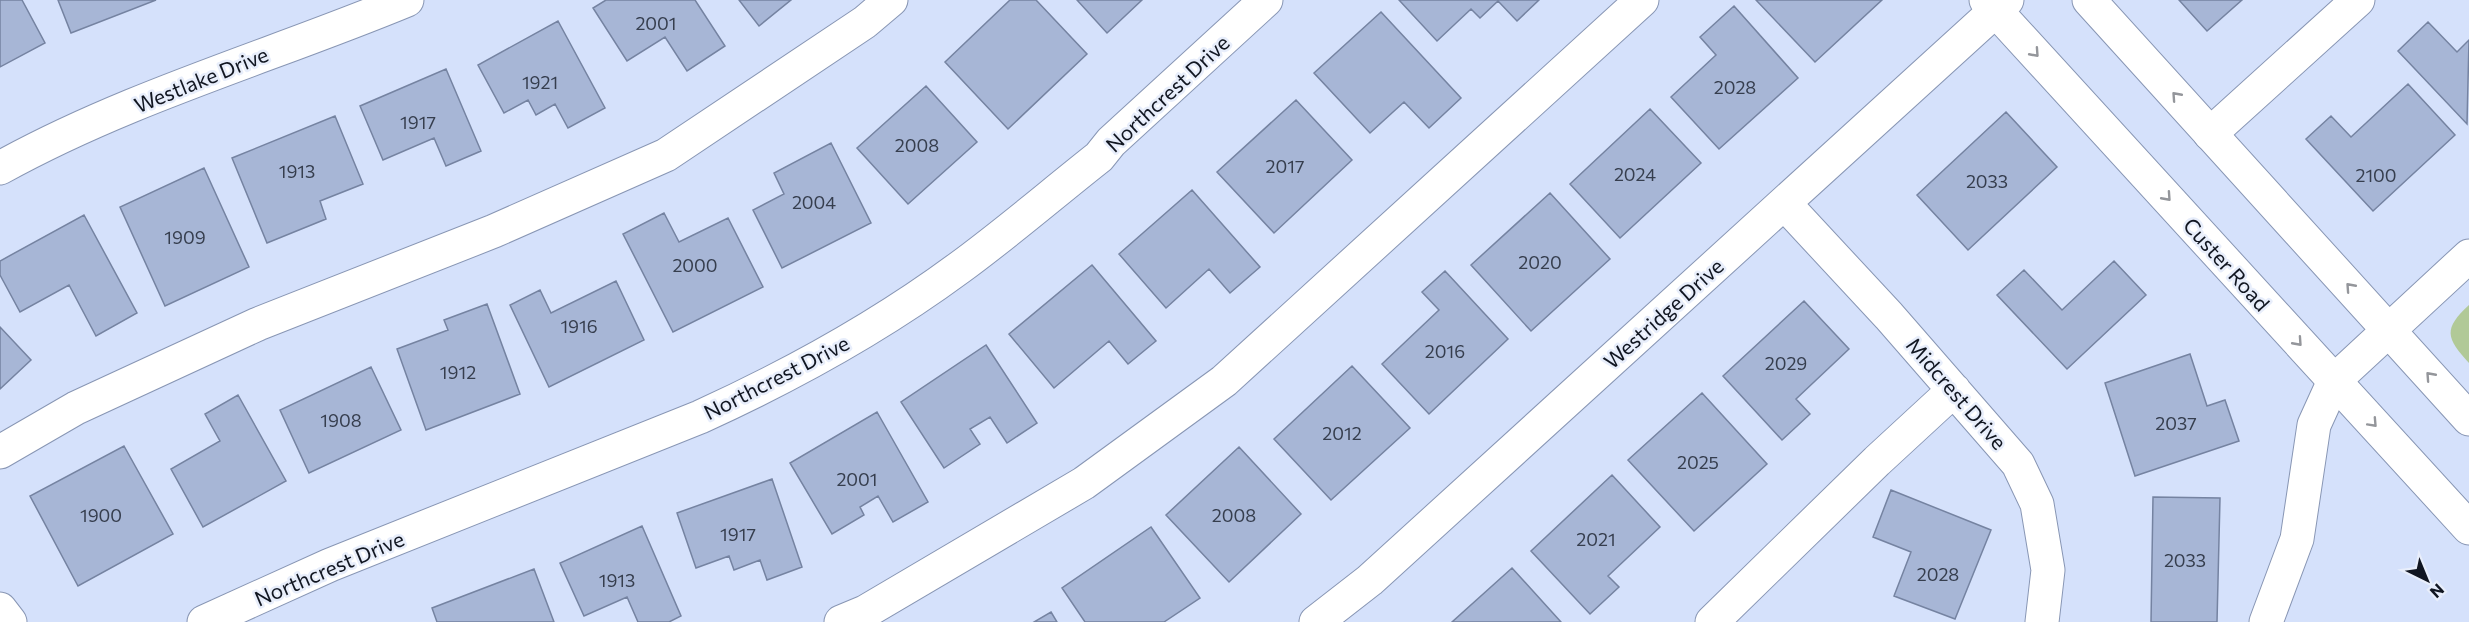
<svg xmlns="http://www.w3.org/2000/svg" width="2469" height="622" viewBox="0 0 2469 622" font-family="Commissioner,sans-serif">
<style>
.green{fill:#b1c997}
.building{fill:#a7b6d6;stroke:#7583a1;stroke-width:1.5}
.lines{fill:none;stroke-linecap:round;stroke-linejoin:round}
.minor-casing{stroke:#8896b4;stroke-width:35}
.major-casing{stroke:#8896b4;stroke-width:35}
.minor{stroke:#fff;stroke-width:33}
.major{stroke:#fff;stroke-width:33}
.oneway{stroke:#94969b}
.labels{text-anchor:middle;dominant-baseline:central;stroke-width:5;stroke-linejoin:round;paint-order:stroke}
.number-label{font-size:18px;fill:#363e4e}
.street-label{font-size:21px;fill:#111621;stroke:#e8eefb}
</style>
<rect width="100%" height="100%" fill="#d5e1fb"/>
<path class="green" d="M2469 305V363C2446 338 2443 329 2469 305Z"/>
<path class="building" d="M0 0H22L45 43 0 67Z
M58 0H156L71 33Z
M606 0H695L725 46 687 71 665 37 627 61 593 8Z
M739 0H791L759 26Z
M1010 0H1036L1087 54 1008 129 945 62Z
M1077 0H1142L1107 33Z
M1399 0H1539L1517 21 1498 1 1480 18 1471 9 1437 41Z
M1756 0H1882L1815 62Z
M2179 0H2242L2207 31Z
M1734 6 1798 78 1719 149 1671 97 1716 55 1700 37Z
M1381 12 1461 98 1429 128 1404 102 1370 133 1314 73Z
M558 21 605 108 568 128 555 104 536 115 528 100 504 113 478 65Z
M2428 22 2457 52 2469 40 2467 124 2398 51Z
M446 69 481 151 446 166 434 138 383 160 360 106Z
M2408 84 2455 135 2373 211 2306 139 2331 116 2351 137Z
M926 86 977 142 908 204 857 148Z
M1296 100 1352 160 1274 233 1217 172Z
M1650 109 1701 163 1620 238 1570 184Z
M2006 112 2057 167 1968 250 1917 195Z
M335 116 363 184 320 201 326 219 267 243 232 158Z
M831 143 871 223 782 268 753 210 784 194 774 173Z
M204 168 249 267 165 306 120 207Z
M1192 190 1260 267 1230 293 1209 269 1166 308 1119 254Z
M1550 193 1610 259 1531 331 1471 265Z
M664 213 679 242 728 218 763 287 673 332 623 234Z
M84 215 137 313 96 336 69 285 20 312 0 275V261Z
M2114 261 2146 295 2067 369 1997 295 2024 270 2062 310Z
M1092 265 1156 341 1128 364 1109 341 1054 388 1009 334Z
M1445 271 1508 339 1429 414 1382 364 1439 310 1422 292Z
M616 281 644 340 549 387 510 305 540 290 551 313Z
M1804 301 1849 349 1796 399 1810 414 1782 440 1723 376Z
M487 304 520 394 426 430 397 349 448 330 444 320Z
M0 327 31 360 0 389Z
M986 345 1037 423 1007 443 990 417 970 429 980 444 944 468 901 402Z
M2190 354 2207 406 2225 400 2239 441 2135 476 2105 383Z
M1352 366 1410 428 1331 500 1274 439Z
M371 367 401 430 309 473 280 410Z
M1702 393 1767 464 1694 531 1628 460Z
M238 395 286 481 203 527 171 469 220 441 205 414Z
M877 412 928 502 893 522 878 496 860 507 864 515 832 534 790 463Z
M124 446 173 534 78 586 30 496Z
M1239 447 1301 514 1229 582 1166 515Z
M1612 475 1660 527 1608 576 1619 587 1590 614 1531 551Z
M772 479 802 567 767 580 760 560 734 570 729 556 696 568 677 513Z
M1891 490 1991 530 1955 619 1894 596 1911 552 1873 537Z
M2153 497 2220 498 2217 622H2151Z
M642 526 681 616 669 622H638L627 597 584 616 560 563Z
M1151 527 1200 598 1164 622H1085L1062 588Z
M1512 568 1561 622H1452Z
M534 569 554 622H437L432 608Z
M1051 612 1057 622H1034Z"/>
<g class="lines">
<g class="minor-casing">
<path id="minor" d="M2210 134 2358 0
M0 168C128 97 272 56 407 0
M1784 203 1889 316 2018 464 2037 504 2048 570 2042 622
M0 452 76 408 258 324 494 231 666 155 865 22 891 0
M0 609 10 622
M204 622 330 565 700 417C790 376 879 327 959 268 1007 233 1052 194 1099 157L1111 142 1266 0
M841 622 865 612 1084 483 1224 381 1642 0
M1316 622 1370 580 2007 0
M1712 622 1877 461 1954 390
M2266 622 2297 539 2314 425 2334 381 2469 256"/>
</g>
<g class="major-casing">
<path id="major" d="M1986 0 2469 528
M2089 0 2469 419"/>
</g>
<use href="#minor" class="minor"/>
<use href="#major" class="major"/>
</g>
<defs><path id="oneway-chevron" d="M-2-3.5L2.5 0L-2 3.5" fill="none" stroke-width="1.6" stroke-linecap="round" stroke-linejoin="round" transform="scale(1.5)"/></defs>
<g class="oneway">
<use href="#oneway-chevron" transform="translate(2035 53) rotate(48)"/>
<use href="#oneway-chevron" transform="translate(2176 96) rotate(-132)"/>
<use href="#oneway-chevron" transform="translate(2167 197) rotate(48)"/>
<use href="#oneway-chevron" transform="translate(2350 287) rotate(-132)"/>
<use href="#oneway-chevron" transform="translate(2298 342) rotate(48)"/>
<use href="#oneway-chevron" transform="translate(2430 376) rotate(-132)"/>
<use href="#oneway-chevron" transform="translate(2373 423) rotate(47)"/>
</g>
<g class="labels">
<g class="number-label">
<text x="656" y="23">2001</text>
<text x="540" y="82">1921</text>
<text x="1735" y="87">2028</text>
<text x="418" y="122">1917</text>
<text x="917" y="145">2008</text>
<text x="1285" y="166">2017</text>
<text x="297" y="171">1913</text>
<text x="1635" y="174">2024</text>
<text x="2376" y="175">2100</text>
<text x="1987" y="181">2033</text>
<text x="814" y="202">2004</text>
<text x="185" y="237">1909</text>
<text x="1540" y="262">2020</text>
<text x="695" y="265">2000</text>
<text x="579" y="326">1916</text>
<text x="1445" y="351">2016</text>
<text x="1786" y="363">2029</text>
<text x="458" y="372">1912</text>
<text x="341" y="420">1908</text>
<text x="2176" y="423">2037</text>
<text x="1342" y="433">2012</text>
<text x="1698" y="462">2025</text>
<text x="857" y="479">2001</text>
<text x="101" y="515">1900</text>
<text x="1234" y="515">2008</text>
<text x="738" y="534">1917</text>
<text x="1596" y="539">2021</text>
<text x="2185" y="560">2033</text>
<text x="1938" y="574">2028</text>
<text x="617" y="580">1913</text>
</g>
<g class="street-label">
<text transform="translate(201 79) rotate(-22)">Westlake Drive</text>
<text transform="translate(1167 93) rotate(-43)">Northcrest Drive</text>
<text transform="translate(2227 264) rotate(48)">Custer Road</text>
<text transform="translate(1663 313) rotate(-42)">Westridge Drive</text>
<text transform="translate(776 377) rotate(-27)">Northcrest Drive</text>
<text transform="translate(1957 393) rotate(49)">Midcrest Drive</text>
<text transform="translate(329 568) rotate(-23)">Northcrest Drive</text>
</g>
</g>
<g transform="translate(2427 580) rotate(137)" stroke="#e8eefb" stroke-width="4.5" paint-order="stroke">
<path d="M0-4.5L10 22L0 15L-10 22Z" fill="#111621"/>
<text y="-9" font-size="16" font-weight="bold" text-anchor="middle" fill="#111621">N</text>
</g>
</svg>
